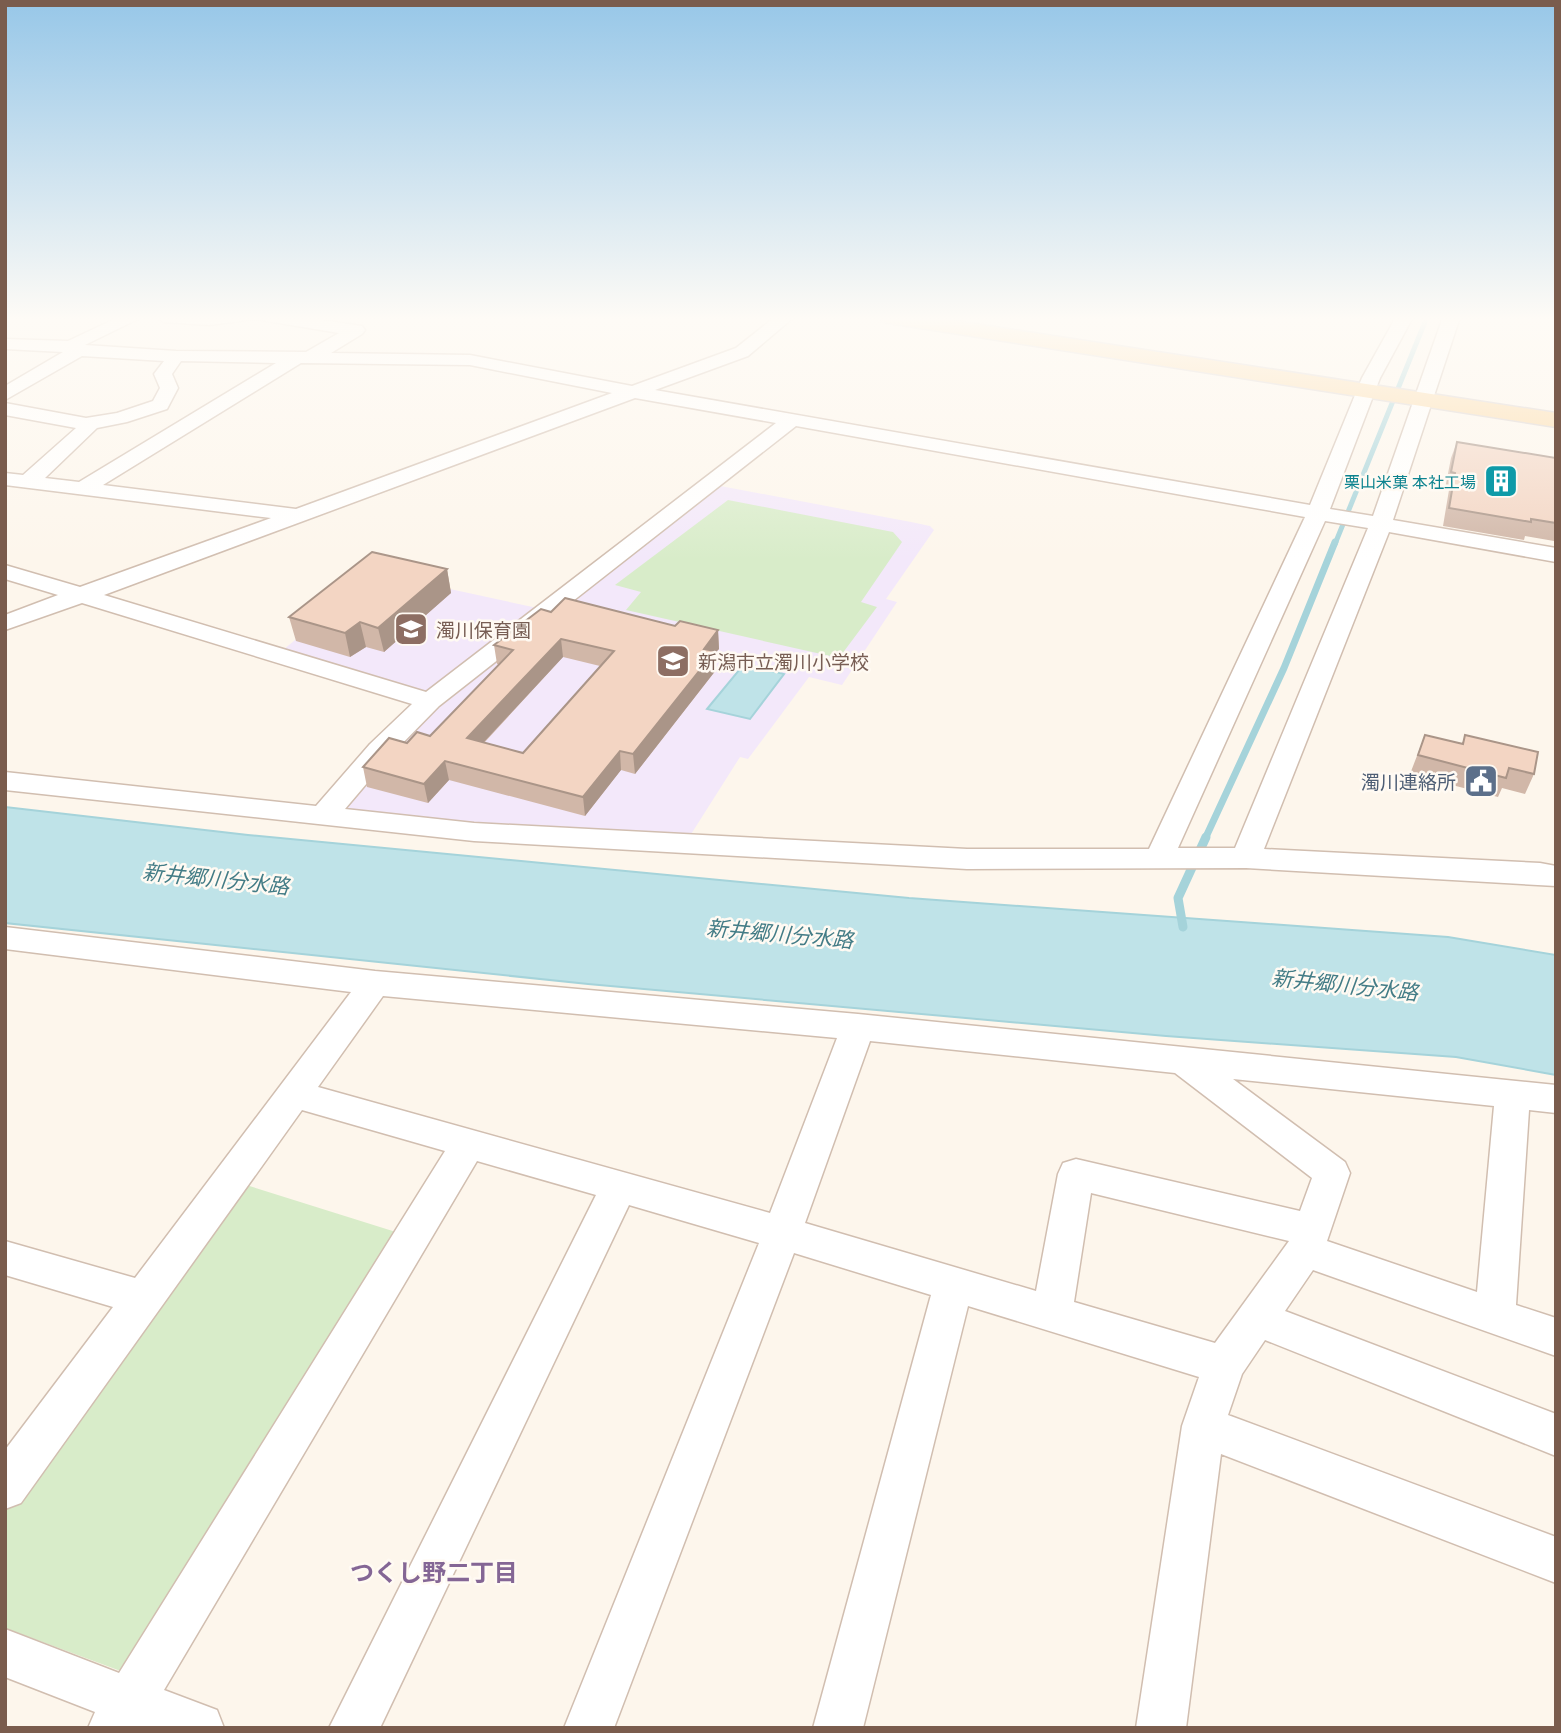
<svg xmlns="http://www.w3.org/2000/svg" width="1561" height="1733" viewBox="0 0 1561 1733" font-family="Lato,'Noto Sans JP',sans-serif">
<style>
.education{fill:#f3e8fa}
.green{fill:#d8ecc9}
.water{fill:#bfe3e8;stroke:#a5d3da;stroke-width:2}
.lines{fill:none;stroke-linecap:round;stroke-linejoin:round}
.stream-far2{stroke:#a5d3da;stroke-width:5}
.stream-far1{stroke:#a5d3da;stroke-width:7}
.stream{stroke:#a5d3da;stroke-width:9}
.minor-casing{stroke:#d1beb0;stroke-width:3}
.major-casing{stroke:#dad1cd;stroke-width:3}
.minor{fill:#fff;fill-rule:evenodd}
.major{fill:#fbd9a5;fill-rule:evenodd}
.wall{fill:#d1b7a8;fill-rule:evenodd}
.shaded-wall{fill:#aa9588}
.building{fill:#f3d5c3;stroke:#aa9588;stroke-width:2;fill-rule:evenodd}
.labels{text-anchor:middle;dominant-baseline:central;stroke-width:5;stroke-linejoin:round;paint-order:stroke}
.far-culture-label{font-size:16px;fill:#0d838f;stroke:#fffaf3;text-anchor:end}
.education-label{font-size:19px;fill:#785e54;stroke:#fffaf3;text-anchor:start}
.service-label{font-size:19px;fill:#4e5e75;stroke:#fffaf3;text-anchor:end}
.water-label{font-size:21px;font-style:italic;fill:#437c86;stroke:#fffaf3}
.near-neighbourhood-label{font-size:24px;font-weight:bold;fill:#846695;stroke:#fffaf3}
</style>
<rect width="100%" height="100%" fill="#fdf6ec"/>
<path class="education" d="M715 485 911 522 930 526 934 530 886 599 897 602 842 685 809 677 748 759 740 757 688 839 346 816 338 807 443 697Z
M376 573 542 609 429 692 283 650Z"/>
<path class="green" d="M728 500 893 532 902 542 861 602 877 607 839 658 626 610 641 592 615 585Z
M243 1184 399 1233 126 1673 5 1628V1511Z"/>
<path class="water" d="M744 664 784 674 750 719 707 709Z
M5 807 248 835 909 898 1448 937 1556 955V1075L1456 1057 1166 1036 588 984 5 923Z"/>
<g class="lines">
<path class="stream-far2" d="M1335 544 1427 317"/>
<path class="stream-far1" d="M1205 839 1284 668 1335 542"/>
<path class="stream" d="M1183 927 1178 898 1206 837"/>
<g class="minor-casing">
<path id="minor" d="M119 317H142L85 345 176 351 306 352 339 333 255 319 209 325 164 322 156 317H300L362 326 365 330 362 334 331 353 470 355 632 386 736 348 775 317H794L748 356 655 390 1310 505 1362 378 1396 317H1413L1380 378 1330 509 1373 516 1443 317H1460L1393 520 1556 548V562L1389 532 1264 849 1540 863 1556 866V886L1246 868 967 869 474 841 5 790V772L316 806 370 744 412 704 82 603 5 630V615L58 595 5 579V565L80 587 271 518 5 485V473L23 475 76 428 5 415V403L86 418 117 413 153 401 160 388 154 374 164 361 82 356 5 400V386L63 352 5 349V339L68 341ZM181 361 276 363 79 482 45 478 97 428 127 422 167 409 178 388 172 374ZM301 363 470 365 612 393 296 509 103 485ZM635 398 776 423 426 692 104 595ZM796 426 1305 517 1149 849H967L474 823 345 809 390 756 439 706ZM1325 521 1368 528 1235 848H1178Z
M5 927 375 971 858 1014 1556 1085V1113L1529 1110 1516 1305 1556 1318V1356L1313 1270 1285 1311 1556 1414V1456L1265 1340 1242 1374 1228 1415 1556 1537V1583L1221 1454 1186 1728H1136L1182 1426 1199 1377 968 1306 863 1728H813L931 1295 794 1253 614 1728H564L759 1243 629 1205 380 1728H329L596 1195 477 1161 164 1690 217 1710 224 1728H88L95 1712 5 1677V1629L119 1673 445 1151 302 1110 21 1503 5 1509V1450L113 1307 5 1275V1241L135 1278 351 992 5 949ZM383 996 837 1038 770 1213 318 1087ZM870 1041 1175 1073 1312 1178 1300 1211 1076 1159 1063 1163 1058 1174 1036 1291 805 1223ZM1233 1079 1494 1106 1477 1292 1327 1241 1350 1173 1345 1162ZM1091 1193 1289 1241 1215 1343 1074 1302Z"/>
</g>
<g class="major-casing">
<path id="major" d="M878 317H930L1556 413V427L888 323 881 321Z"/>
</g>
<use href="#minor" class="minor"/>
<use href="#major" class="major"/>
</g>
<path class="wall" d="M1457 442 1556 458V537L1554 541 1525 536 1524 540 1443 526 1449 490 1445 489 1451 458Z
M447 569 451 593 384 652 366 647 350 657 296 641 289 617Z
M551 612 718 630 719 649 715 653 716 670 635 774 621 770 585 816 449 780 428 803 367 787 363 767 407 743 430 736 499 665 497 664 494 645ZM563 657 600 666 523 753 484 743Z
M1425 735 1462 744 1465 735 1534 774 1525 794 1502 788 1498 797 1410 774Z"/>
<path class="shaded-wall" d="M447 569 451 593 384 652 378 628Z
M360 622 366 647 350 657 345 633Z
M718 630 719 649 715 653 716 670 635 774 633 754 704 649Z
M561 639 563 657 470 757 467 738Z
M620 751 621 770 585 816 583 797Z
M445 761 449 780 428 803 424 784Z"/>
<path class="building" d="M1457 442 1556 458V523L1531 519V522L1449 508 1455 473 1451 472Z
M372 552 447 569 378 628 360 622 345 633 289 617Z
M565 598 675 626 680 621 718 630 704 649 715 651 633 754 620 751 583 797 445 761 424 784 363 767 389 738 407 743 417 732 430 736 513 650 494 645 541 609 551 612ZM561 639 614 651 523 753 467 738Z
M1425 735 1463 744 1465 735 1538 752 1534 774 1509 768 1506 778 1418 755Z"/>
<linearGradient id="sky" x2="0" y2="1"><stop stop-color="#97c7e8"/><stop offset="0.57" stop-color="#fefbf6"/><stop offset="1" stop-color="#fefbf6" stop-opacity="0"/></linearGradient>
<rect width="1561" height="560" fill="url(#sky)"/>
<defs>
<g id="building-square" transform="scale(1.75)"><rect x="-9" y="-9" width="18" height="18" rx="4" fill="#0f9aa8" stroke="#fffaf3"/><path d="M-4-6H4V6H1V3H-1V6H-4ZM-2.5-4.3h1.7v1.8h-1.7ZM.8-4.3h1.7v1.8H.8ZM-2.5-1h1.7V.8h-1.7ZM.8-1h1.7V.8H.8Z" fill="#fff"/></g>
<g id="school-square" transform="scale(1.75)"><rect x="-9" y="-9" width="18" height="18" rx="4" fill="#8d6e63" stroke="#fffaf3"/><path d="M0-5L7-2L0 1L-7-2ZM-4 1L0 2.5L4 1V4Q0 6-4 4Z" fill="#fff"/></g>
<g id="civic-square" transform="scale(1.75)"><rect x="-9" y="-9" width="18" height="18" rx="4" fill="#5c6f8a" stroke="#fffaf3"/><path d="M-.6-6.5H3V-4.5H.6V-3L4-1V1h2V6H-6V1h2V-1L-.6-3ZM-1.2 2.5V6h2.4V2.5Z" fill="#fff"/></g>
</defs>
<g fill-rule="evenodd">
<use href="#building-square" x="1501" y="481"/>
<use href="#school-square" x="411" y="629"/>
<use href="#school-square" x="673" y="661"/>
<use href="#civic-square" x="1481" y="781"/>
</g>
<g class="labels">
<g class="far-culture-label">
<text x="1476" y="481">栗山米菓 本社工場</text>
</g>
<g class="education-label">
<text x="436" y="629">濁川保育園</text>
<text x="698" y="661">新潟市立濁川小学校</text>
</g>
<g class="service-label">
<text x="1456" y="781">濁川連絡所</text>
</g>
<g class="water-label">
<text transform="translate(216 878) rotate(6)">新井郷川分水路</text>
<text transform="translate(780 933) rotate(5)">新井郷川分水路</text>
<text transform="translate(1345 984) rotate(6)">新井郷川分水路</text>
</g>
<g class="near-neighbourhood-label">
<text x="434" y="1571">つくし野二丁目</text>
</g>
</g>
<rect width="1561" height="1733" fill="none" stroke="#7a5c4d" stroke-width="14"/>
</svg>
